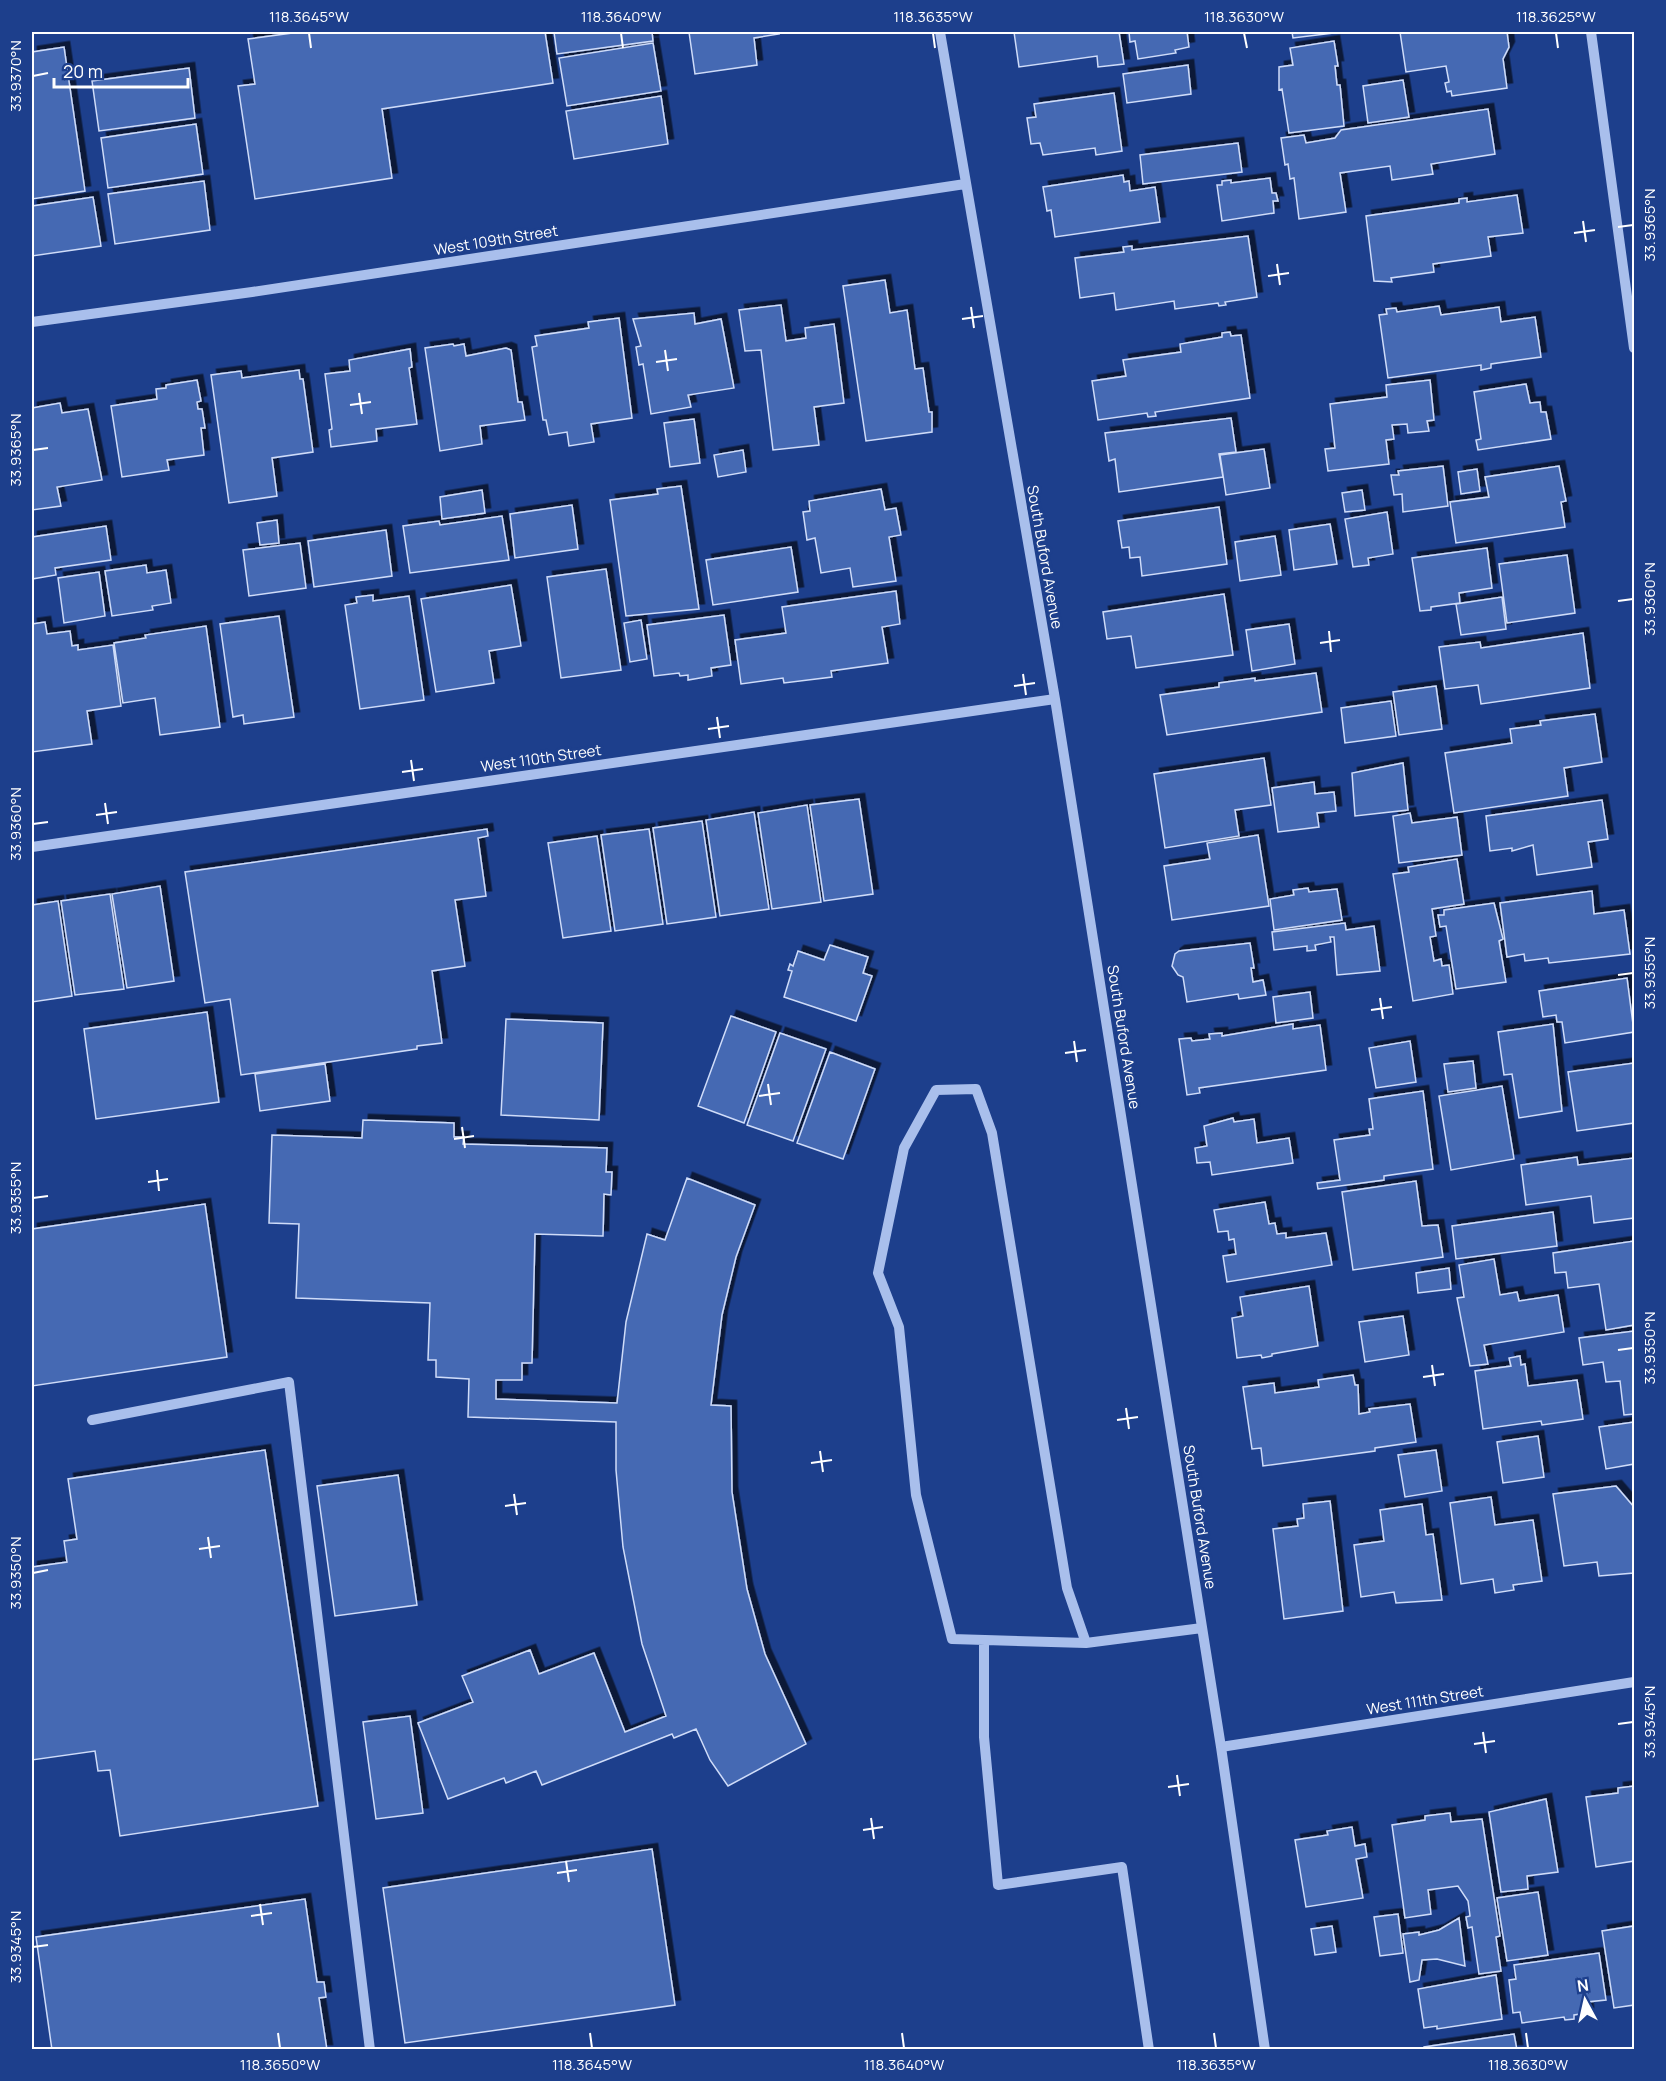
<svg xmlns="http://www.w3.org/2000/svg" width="1666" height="2081" viewBox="0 0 1666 2081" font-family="Manrope,sans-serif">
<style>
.building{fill:#4569b3;stroke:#cfdcf9;stroke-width:1.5;filter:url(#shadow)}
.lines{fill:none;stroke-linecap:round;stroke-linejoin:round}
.minor{stroke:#a9bfec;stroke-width:10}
.ticks{fill:none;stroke:#fff;stroke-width:2}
.labels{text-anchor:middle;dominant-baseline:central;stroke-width:6;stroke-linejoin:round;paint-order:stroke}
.street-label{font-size:15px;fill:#fff;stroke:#1d3f8c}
.neatline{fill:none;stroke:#fff;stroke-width:2}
.ticks-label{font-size:15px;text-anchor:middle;fill:#fff}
</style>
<defs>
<filter id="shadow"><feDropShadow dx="5.5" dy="-5.5" stdDeviation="0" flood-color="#0009"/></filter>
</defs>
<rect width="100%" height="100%" fill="#1d3f8c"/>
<path class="building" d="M300 32H545L553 83 382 109 392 178 255 199 238 86 255 84 248 39Z
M554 32H652L653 41 557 54Z
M689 32H778L779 34 754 38 757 65 695 74Z
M1014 32H1119L1124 64 1098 67 1097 56 1019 67Z
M1129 32H1187L1189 47 1175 50 1176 53 1138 59 1135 41 1130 42Z
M1292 32H1342L1293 38Z
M1400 32H1507L1509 47 1503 59 1507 88 1452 96 1451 91 1447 92 1445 83 1449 82 1446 66 1406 72Z
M1334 41 1338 66H1335L1337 85H1340L1344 126 1289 133 1282 89 1279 90V67L1293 65 1290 48Z
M653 43 661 91 567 106 559 58Z
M64 47 85 191 32 199V52Z
M1188 65 1191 94 1127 103 1123 74Z
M189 68 195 118 99 131 92 81Z
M1403 80 1409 117 1368 123 1363 86Z
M1114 93 1122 151 1096 155 1095 148 1043 155 1040 143 1031 144 1027 118 1036 117 1034 104Z
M661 96 668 144 574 159 566 111Z
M1488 109 1495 154 1431 164 1433 174 1392 180 1390 166 1340 173 1346 212 1299 219 1294 178 1290 179 1288 164 1285 165 1281 138 1304 135 1306 143 1335 138 1341 130Z
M196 124 203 174 108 188 101 138Z
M1238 143 1242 172 1143 184 1140 155Z
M1123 175 1124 182 1129 181 1130 191 1155 187 1160 222 1055 237 1051 210 1047 211 1043 187Z
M1270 178 1272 193H1276L1278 201H1273L1274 213 1222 221 1217 185H1222V181L1231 180V183Z
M204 181 210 230 115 244 108 194Z
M1517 195 1523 233 1488 237 1491 256 1433 264 1434 272 1391 278 1392 282 1374 281 1366 216 1459 203V199L1467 198V202Z
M93 197 101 246 32 256V206Z
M1248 236 1257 297 1225 302 1226 305 1219 306 1218 303 1175 309 1174 301 1116 310 1114 293 1080 298 1075 258 1124 252 1123 247 1132 246V250Z
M885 280 890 313 907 310 915 369 923 368 929 412H932V432L866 441 843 286Z
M781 305 786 341 806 338 805 328 834 324 844 403 814 407 819 445 773 450 761 350 745 351 739 310Z
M1439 306 1441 315 1499 307 1501 322 1535 317 1541 357 1491 364V368L1481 370V365L1388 378 1379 315 1387 314 1386 309 1396 308 1397 312Z
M694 313 695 324 721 319 734 388 688 395 691 407 651 414 643 364 639 365 636 347 641 346 633 319Z
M619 318 632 418 591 424 594 442 569 446 567 432 549 435 546 420H543L532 347 537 346 535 336 589 328 588 322Z
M1230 332 1231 336 1241 335 1250 398 1155 412 1156 416 1148 417 1147 413 1098 420 1092 381 1126 376 1123 360 1181 352 1180 344 1222 337V333Z
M453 344 454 346 464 344 466 356 506 348 511 350 518 402H522L525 420 480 426 482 444 440 451 425 348Z
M410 349 412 367 409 368 417 424 376 429 377 441 331 447 329 430 332 429 325 374 350 371 349 360Z
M299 370 300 379H303L313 452 272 458 277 496 229 503 211 375 241 371 242 378Z
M197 380 201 401 197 402 198 409H202L205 428H201L204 455 167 460 169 470 122 477 111 406 157 399 156 389 166 388V385Z
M1430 380 1434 420 1427 421 1429 431 1408 433 1407 424 1392 425 1394 439 1386 440 1389 464 1328 471 1325 449 1335 448 1330 404 1387 397 1386 385Z
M1526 384 1530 403 1540 402 1541 412H1546L1551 439 1478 450 1476 440 1481 439 1474 392Z
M60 403 62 413 88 409 102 480 57 487 61 506 32 510V408Z
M1231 418 1236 452 1219 454 1223 477 1119 492 1115 459 1109 461 1105 433Z
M694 419 700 463 670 467 664 423Z
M1264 449 1270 488 1226 495 1220 455Z
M743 450 746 472 718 477 714 455Z
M1443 466 1448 506 1403 512 1402 494 1394 495 1391 475H1399L1398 471Z
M1559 466 1566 501 1561 502 1565 527 1456 543 1450 502 1489 497 1485 477Z
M1477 469 1480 491 1461 494 1458 472Z
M681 486 699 609 626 616 610 500 658 494 657 489Z
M881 489 885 510 896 508 901 535 889 537 896 581 853 587 850 568 821 573 815 538 807 540 803 512 810 511 809 501Z
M482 490 485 513 442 519 440 497Z
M1362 490 1365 510 1345 512 1342 493Z
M572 505 578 549 515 558 510 514Z
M1219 507 1227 564 1142 576 1140 557 1130 558 1129 547 1122 548 1118 521Z
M1387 512 1393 554 1368 558 1369 565 1353 567 1345 519Z
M502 516 509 560 410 573 403 526 439 521 440 525Z
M277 520 279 543 260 545 257 523Z
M1330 524 1337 564 1294 570 1289 530Z
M106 526 111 560 55 568 56 575 32 579V537Z
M386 530 392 576 314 587 308 541Z
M1275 536 1281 575 1240 581 1235 542Z
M300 543 306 588 249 596 243 550Z
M791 547 798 592 713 605 706 560Z
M1487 548 1492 588 1459 593 1460 603 1431 607V610L1420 611 1412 558Z
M1567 555 1575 613 1507 623 1499 564Z
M146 565 147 573 166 570 171 603 152 606 153 610 112 616 105 571Z
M606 569 621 670 561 678 547 577Z
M99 572 105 616 64 623 58 578Z
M511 585 521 646 489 651 494 683 436 692 421 599Z
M896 591 900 624 882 627 888 663 831 671 832 677 784 683 783 678 741 684 735 640 786 633 782 607Z
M1224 594 1233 655 1136 668 1131 636 1107 639 1103 612Z
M373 595V601L409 596 424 700 360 709 345 605 357 603 356 597Z
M1502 597 1506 629 1461 635 1456 604Z
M724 615 731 665 711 668 712 676 688 680V675L680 676 679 673 654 676 647 625Z
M279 616 294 717 244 724 243 715 233 717 220 624Z
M641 620 647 659 630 662 624 623Z
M45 622 47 634 70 631 72 646 78 645V650L113 645 121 706 87 711 92 744 32 752V624Z
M1289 624 1295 664 1252 671 1246 630Z
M206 626 220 727 160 735 155 698 123 703 114 643 146 638 145 635Z
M1583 633 1590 688 1481 704 1478 685 1445 689 1439 647 1480 642 1481 648Z
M1316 673 1322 712 1167 735 1160 695 1219 687V683L1255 678V681Z
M1436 686 1442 729 1399 735 1393 692Z
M1391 701 1396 736 1345 743 1341 708Z
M1595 714 1602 762 1564 768 1568 796 1454 813 1445 753 1512 743 1510 729 1541 725 1540 721Z
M1264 758 1271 805 1235 810 1239 836 1165 848 1154 774Z
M1403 763 1408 810 1355 816 1352 773Z
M1314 782 1315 794 1334 792 1336 811 1317 813 1319 827 1278 832 1272 788Z
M859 799 873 894 824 901 810 805Z
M1602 800 1608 839 1588 842 1592 867 1537 875 1533 845 1512 851V848L1490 851 1486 816Z
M807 805 821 902 772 909 758 813Z
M754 812 769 909 720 916 706 820Z
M1410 813 1412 823 1457 817 1462 855 1399 863 1393 816Z
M702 821 716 917 667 924 653 828Z
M487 829 488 836 478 838 486 896 455 900 465 966 432 971 442 1043 417 1046V1049L241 1075 230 999 205 1003 185 872Z
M649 829 663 924 615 931 601 835Z
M1258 835 1269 906 1172 920 1164 866 1210 859 1207 843Z
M597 836 611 931 563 938 548 843Z
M1457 859 1464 904 1432 909 1436 936 1430 937 1434 961 1441 959 1442 966 1449 965 1453 994 1413 1001 1393 874 1409 872 1408 867Z
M160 886 174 981 127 988 112 894Z
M1308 888 1309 892 1337 889 1342 920 1274 930 1270 899 1294 895 1293 890Z
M1592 891 1594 914 1624 910 1630 954 1549 963 1548 958 1525 961 1524 954 1507 957 1500 903Z
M110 894 124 989 75 995 61 901Z
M58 901 72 996 32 1002V905Z
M1494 903 1503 939 1499 941 1506 982 1456 989 1446 926 1440 927 1438 915H1444V910Z
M1345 923 1346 930 1374 926 1380 971 1337 975 1334 937H1330L1331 942 1315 945 1316 950 1307 951V946L1274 950 1272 932Z
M1250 943 1254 968H1251L1253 982 1263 980 1266 995 1239 999 1238 994 1187 1002 1183 977 1178 975 1172 966 1175 954 1179 951Z
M830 945 868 957 863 973 872 976 856 1021 784 997 792 971 788 970 790 964 793 966 798 951 824 960Z
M1627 978 1634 1032 1565 1043 1562 1022H1557L1556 1015 1543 1017 1539 991Z
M1310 992 1313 1018 1276 1023 1273 997Z
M207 1012 219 1102 96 1119 84 1029Z
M731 1016 776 1032 744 1123 698 1106Z
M506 1019 603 1023 599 1120 501 1115Z
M1293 1024V1029L1320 1025 1326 1070 1199 1088 1200 1093 1187 1095 1179 1039 1191 1038 1192 1041 1210 1039 1209 1034 1222 1033V1036Z
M1553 1024 1562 1111 1519 1118 1512 1074 1504 1075 1498 1032Z
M780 1033 826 1049 793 1141 747 1125Z
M1410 1041 1416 1082 1376 1088 1369 1048Z
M830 1052 875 1069 843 1159 797 1143Z
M1473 1061 1476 1088 1448 1092 1444 1064Z
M1634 1063V1123L1577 1131 1568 1072Z
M325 1064 330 1101 260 1111 255 1074Z
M1502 1086 1514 1159 1451 1170 1439 1096Z
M1423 1091 1433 1169 1384 1176V1180L1318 1189 1317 1183 1340 1180 1334 1140 1370 1135 1369 1129H1373L1369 1099Z
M1233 1118 1234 1122 1254 1119 1257 1143 1289 1138 1293 1163 1212 1175 1210 1162 1197 1163 1195 1148 1207 1146 1204 1126Z
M363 1120 454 1123V1137H464L463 1144 607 1148 606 1172H612L611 1195 604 1194 603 1236 535 1234 532 1363H522V1380H496V1399L617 1403 626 1322 647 1234 665 1240 687 1178 755 1205 736 1257 722 1315 711 1405 731 1406 732 1492 747 1589 765 1654 806 1744 728 1786 710 1760 696 1729 674 1738 672 1734 542 1785 536 1771 506 1783 504 1778 448 1799 418 1723 473 1702 462 1676 530 1650 539 1674 594 1653 625 1732 666 1716 642 1644 623 1547 616 1470V1422L468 1417 469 1379 436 1377V1360H428L430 1303 296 1298 299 1224 269 1223 272 1135 362 1138Z
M1577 1157 1578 1165 1634 1158V1218L1594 1223 1591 1196 1526 1205 1521 1165Z
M1416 1181 1422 1226 1438 1225 1443 1257 1353 1270 1342 1192Z
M1265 1202 1269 1224 1275 1223 1277 1234 1286 1233V1238L1326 1233 1332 1265 1227 1282 1223 1256 1236 1254 1234 1239 1229 1240 1228 1231 1218 1232 1214 1210Z
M205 1204 227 1357 32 1386V1229Z
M1553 1212 1557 1246 1456 1259 1452 1226Z
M1634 1241V1325L1606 1330 1599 1284 1568 1288 1566 1272 1555 1273 1553 1253Z
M1494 1259 1500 1295 1517 1292 1519 1301 1558 1295 1564 1332 1484 1345 1488 1364 1470 1366 1457 1298 1464 1297 1459 1265Z
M1449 1268 1451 1289 1418 1293 1416 1273Z
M1309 1286 1318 1346 1272 1354V1356L1262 1358 1261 1355 1237 1358 1232 1318 1243 1316 1240 1297Z
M1403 1316 1409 1355 1365 1362 1359 1322Z
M1634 1331V1414L1624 1415 1620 1381 1606 1382 1603 1362 1583 1365 1579 1338Z
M1520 1356 1521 1365 1525 1364 1528 1386 1577 1380 1583 1419 1542 1425 1541 1421 1483 1429 1475 1371 1511 1366 1509 1358Z
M1353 1375 1355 1385H1358L1359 1414 1370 1412 1369 1409 1410 1404 1416 1442 1375 1448V1451L1263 1466 1261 1448 1252 1449 1243 1387 1274 1383 1275 1393 1319 1387 1318 1380Z
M1634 1422V1464L1606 1469 1599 1427Z
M1538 1436 1544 1477 1503 1483 1497 1442Z
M265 1450 318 1806 120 1836 110 1770 98 1771 95 1751 32 1760V1567L67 1562 64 1541 77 1539 68 1479Z
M1436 1450 1442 1491 1405 1497 1398 1455Z
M398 1475 417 1605 335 1616 317 1486Z
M1616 1486 1634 1507V1573L1599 1576 1597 1562 1564 1566 1553 1494Z
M1491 1497 1495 1525 1533 1520 1542 1581 1513 1585 1514 1590 1495 1593 1493 1579 1461 1584 1450 1503Z
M1330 1501 1343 1611 1284 1619 1273 1529 1298 1526 1297 1519 1304 1518 1303 1504Z
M1422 1504 1426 1535 1433 1534 1442 1600 1396 1603 1394 1592 1361 1597 1354 1545 1384 1541 1380 1510Z
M410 1716 423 1813 376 1819 363 1722Z
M1634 1786V1861L1596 1867 1586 1797 1618 1793V1788Z
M1546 1799 1558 1872 1527 1876 1528 1889 1501 1892 1489 1812Z
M1450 1813 1451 1822 1482 1819 1500 1936 1496 1937 1501 1971 1479 1974 1472 1927 1468 1928 1466 1917 1470 1916 1468 1901 1458 1886 1428 1890 1431 1914 1405 1918 1392 1825 1425 1820V1816Z
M1352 1827 1355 1846 1365 1844 1367 1857 1356 1859 1363 1898 1306 1907 1295 1840 1328 1835 1327 1831Z
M652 1849 675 2005 405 2043 383 1888Z
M1538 1892 1548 1955 1507 1961 1497 1898Z
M305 1899 317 1982H324L326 1997 319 1998 327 2050H52L36 1937Z
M1398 1914 1403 1953 1380 1956 1374 1917Z
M1459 1918 1465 1966 1437 1959 1422 1960 1419 1980 1410 1982 1403 1934 1419 1932V1935L1439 1930Z
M1332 1926 1336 1952 1315 1955 1311 1929Z
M1634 1926V2005L1614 2008 1602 1931Z
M1599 1953 1606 2000 1587 2002 1588 2013 1574 2015V2019L1565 2020 1564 2017 1522 2023 1520 2012 1513 2013 1509 1980 1516 1979 1514 1965Z
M1496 1975 1502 2019 1437 2029V2026L1424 2028 1418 1989Z
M1514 2034 1517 2050H1424V2047Z"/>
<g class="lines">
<path class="minor" d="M940 32 1055 699 1221 1747 1265 2050
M1591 32 1634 348
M32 322 252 292 965 184
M32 847 1055 699
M92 1420 289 1382 370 2050
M984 1640V1737L998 1885 1122 1867 1149 2050
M1086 1643 1067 1588 992 1133 976 1089 936 1090 904 1148 878 1273 899 1327 916 1495 952 1639 1086 1643 1202 1628
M1221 1747 1634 1682"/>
</g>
<path class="ticks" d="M309 33 311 48M621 33 623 48M933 33 935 48M1244 33 1247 48M1556 33 1558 48M33 76 48 73M1583 221 1586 242M1618 227 1633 225M1574 233 1595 230M1277 264 1280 285M1268 276 1289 273M971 307 974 328M962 319 983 316M665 350 668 371M656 362 677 359M359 393 362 414M350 405 371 402M33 450 48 448M1618 601 1633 599M1329 631 1331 652M1320 643 1340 640M1023 674 1026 695M1014 686 1035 683M717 717 720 738M708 729 729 726M411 760 414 781M402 772 423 769M105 803 108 824M96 815 117 812M33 824 48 822M1618 975 1633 973M1380 998 1383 1019M1371 1010 1392 1007M1074 1041 1077 1062M1065 1053 1086 1050M768 1084 771 1105M759 1096 780 1093M462 1127 465 1148M454 1139 474 1136M157 1170 159 1191M148 1182 168 1179M33 1198 48 1196M1618 1350 1633 1348M1432 1365 1435 1386M1423 1377 1444 1374M1126 1408 1129 1429M1117 1420 1138 1417M820 1451 823 1472M811 1463 832 1460M514 1494 517 1515M505 1506 526 1503M208 1537 211 1558M199 1549 220 1546M33 1573 48 1570M1618 1724 1633 1722M1483 1732 1486 1753M1474 1744 1495 1741M1177 1775 1180 1796M1168 1787 1189 1784M871 1818 874 1839M863 1830 883 1827M566 1861 569 1882M557 1873 577 1870M260 1904 263 1925M251 1916 272 1913M33 1947 48 1945M278 2033 280 2048M590 2033 592 2048M902 2033 904 2048M1214 2033 1216 2048M1526 2033 1528 2048"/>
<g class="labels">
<g class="street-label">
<text transform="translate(496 240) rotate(-9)">West 109th Street</text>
<text transform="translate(1045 557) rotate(80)">South Buford Avenue</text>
<text transform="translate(541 758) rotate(-8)">West 110th Street</text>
<text transform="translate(1124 1037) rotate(81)">South Buford Avenue</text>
<text transform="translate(1200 1517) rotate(81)">South Buford Avenue</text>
<text transform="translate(1425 1700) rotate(-9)">West 111th Street</text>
</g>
</g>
<rect width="1666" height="2081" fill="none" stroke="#1d3f8c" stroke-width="66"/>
<g transform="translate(1585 2000) rotate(352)" stroke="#1d3f8c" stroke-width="4.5" paint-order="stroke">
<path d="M0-4.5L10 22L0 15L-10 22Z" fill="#ffffff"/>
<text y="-9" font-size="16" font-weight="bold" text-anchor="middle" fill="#ffffff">N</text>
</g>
<path d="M54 78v9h134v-9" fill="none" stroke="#ffffff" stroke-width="3"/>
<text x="63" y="78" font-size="18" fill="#ffffff" stroke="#1d3f8c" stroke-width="4.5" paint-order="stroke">20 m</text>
<rect x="33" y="33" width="1600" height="2015" class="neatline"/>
<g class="ticks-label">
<text x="309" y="22">118.3645°W</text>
<text x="621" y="22">118.3640°W</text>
<text x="933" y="22">118.3635°W</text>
<text x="1244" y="22">118.3630°W</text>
<text x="1556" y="22">118.3625°W</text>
<text transform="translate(16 76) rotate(-90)" y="5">33.9370°N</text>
<text transform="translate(1650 225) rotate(-90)" y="5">33.9365°N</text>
<text transform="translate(16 450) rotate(-90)" y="5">33.9365°N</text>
<text transform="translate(1650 599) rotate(-90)" y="5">33.9360°N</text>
<text transform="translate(16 824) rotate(-90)" y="5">33.9360°N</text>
<text transform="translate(1650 973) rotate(-90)" y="5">33.9355°N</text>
<text transform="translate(16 1198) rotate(-90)" y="5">33.9355°N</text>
<text transform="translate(1650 1348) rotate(-90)" y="5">33.9350°N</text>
<text transform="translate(16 1573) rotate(-90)" y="5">33.9350°N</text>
<text transform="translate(1650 1722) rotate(-90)" y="5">33.9345°N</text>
<text transform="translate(16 1947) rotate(-90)" y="5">33.9345°N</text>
<text x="280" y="2070">118.3650°W</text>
<text x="592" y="2070">118.3645°W</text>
<text x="904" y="2070">118.3640°W</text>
<text x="1216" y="2070">118.3635°W</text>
<text x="1528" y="2070">118.3630°W</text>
</g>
</svg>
